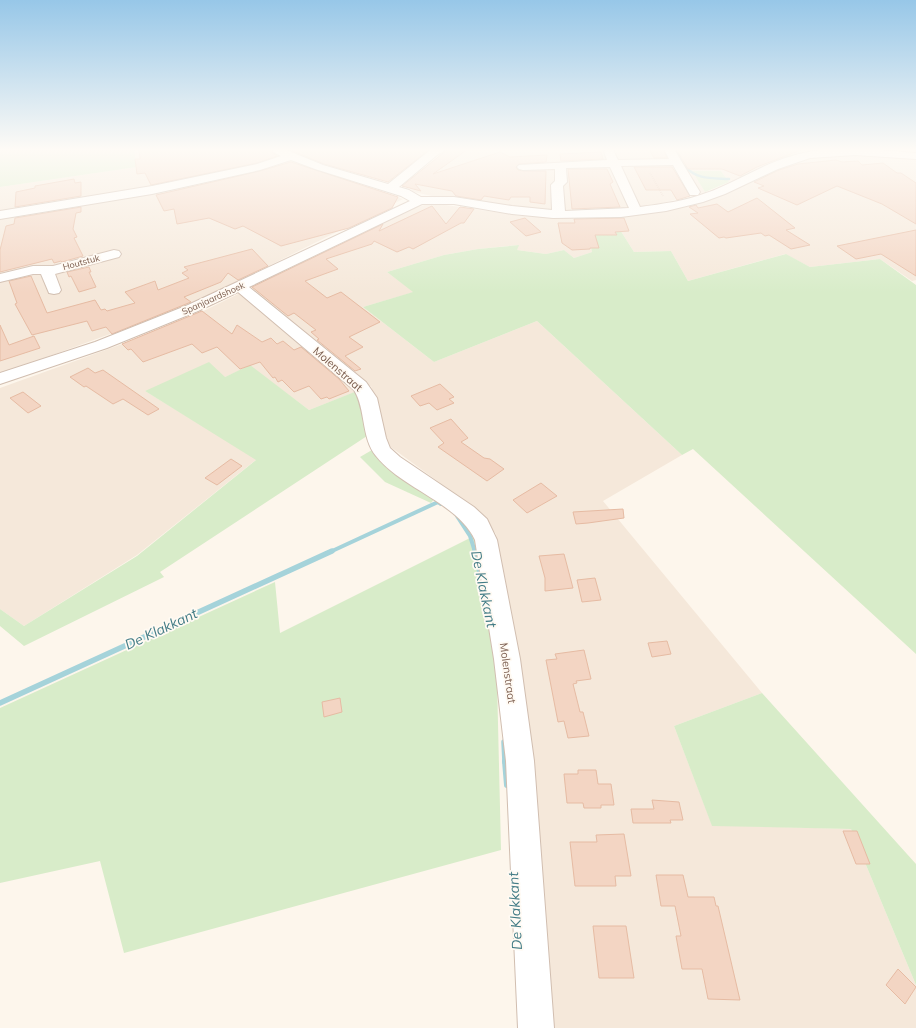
<svg xmlns="http://www.w3.org/2000/svg" width="916" height="1028" viewBox="0 0 916 1028" font-family="Mulish,sans-serif">
<style>
.residential{fill:#f5e8da}
.green{fill:#d8ecc9}
.lines{fill:none;stroke-linecap:round;stroke-linejoin:round}
.stream-far3{stroke:#a5d3da;stroke-width:2.5}
.stream-far2{stroke:#a5d3da;stroke-width:4}
.stream-far1{stroke:#a5d3da;stroke-width:5.5}
.stream{stroke:#a5d3da;stroke-width:6}
.building{fill:#f3d5c3;stroke:#e6bba3}
.minor-casing{stroke:#d1beb0;stroke-width:2}
.path{stroke:#d9b8a5;stroke-width:1.5;stroke-dasharray:0.5 1.5;stroke-linecap:butt}
.minor{fill:#fff;fill-rule:evenodd}
.labels{text-anchor:middle;dominant-baseline:central;stroke-width:3.5;stroke-linejoin:round;paint-order:stroke}
.far-street-label{font-size:9px;fill:#7a5c4d;stroke:#fffaf3}
.street-label{font-size:11px;fill:#7a5c4d;stroke:#fffaf3}
.near-water-label{font-size:14px;font-style:italic;fill:#437c86;stroke:#fffaf3}
</style>
<rect width="100%" height="100%" fill="#fdf6ec"/>
<path class="residential" d="M134 149H266L285 156 257 167 220 174 0 214V187L137 167Z
M452 149H823L808 151 779 161 729 182 721 171H692L705 192 666 202 628 210 564 213 432 196 414 192 407 186Z
M835 155H868L916 159V280L912 281 880 259 810 267 785 254 688 281 671 251 634 252 612 217 658 212 710 199 791 163 808 158Z
M288 159 403 199 190 305 0 374V217L185 186 263 169Z
M428 204H439L522 216 584 219 592 252 574 258 564 250 546 254 517 250 518 245 478 249 444 255 387 272 414 292 363 307 434 362 537 321 682 455 603 501 762 693 674 726 712 825 851 829 916 985V1028H549L517 652 496 534 477 510 388 445 371 386 309 410 250 366 225 377 145 391 257 459 137 555 24 626 0 609V388L175 325 387 221 411 209Z"/>
<path class="green" d="M0 149H134L137 167 0 187Z
M692 171H721L729 182 705 192Z
M612 217 634 252 671 251 688 281 786 254 810 267 880 259 916 285V654L693 449 682 455 537 321 434 362 363 307 413 292 387 272 444 255 478 249 519 245 517 250 546 254 564 250 574 258 592 252 584 219Z
M209 362 225 377 250 365 309 410 357 391 359 397 367 436 160 572 164 577 24 646 0 626V609L24 626 137 556 256 460 145 391Z
M372 450C384 473 414 485 436 497L431 503 385 482 360 457Z
M476 535 497 681 501 850 124 953 100 861 0 883V708L275 582 280 633Z
M762 693 916 864V985L851 829 712 826 674 726Z"/>
<g class="lines">
<path class="stream-far3" d="M676 151 681 159
M685 166C696 180 713 178 729 179"/>
<path class="stream-far2" d="M457 516 470 536 475 552
M330 552 438 502 441 504"/>
<path class="stream-far1" d="M475 551 480 573
M0 703 332 551
M504 742 505 762"/>
<path class="stream" d="M505 761 507 785"/>
</g>
<path class="building" d="M139 149H271L272 153 277 156 257 163 151 185 145 173 137 174 135 159H140Z
M288 149H430L388 182 324 164Z
M448 149H468L433 174 500 152 510 157 547 155 546 162 519 164 516 167 518 170 523 171H546L545 204 530 202V197H511L509 200 484 196 481 200 456 196 452 191 415 184 421 191 402 186Z
M649 149H663L667 158H654Z
M676 149H801V150L757 167 740 176 722 169H688Z
M601 152 603 159 561 161 560 154Z
M836 160 842 162 858 161 862 165 883 163 897 173H901L916 183V224L882 204 837 186 797 205 758 188 764 186 754 182 779 170 798 164Z
M291 162 398 197 392 208 349 228 281 246 243 226 235 229 209 218 177 224 174 209 164 211 156 195 260 171Z
M634 167H672L690 196 677 200 671 190H646Z
M568 169H607L613 182 610 184 620 207 572 209Z
M74 179 75 183 81 182V196L15 207 16 192 35 188V186Z
M757 198 795 228 786 230 810 245 791 249 769 235 765 236 761 233 726 238 724 237 719 238 690 214 698 213 689 207 696 205 698 208 717 204 728 212Z
M432 206 446 224 460 207 474 209 464 223H461L413 249 409 247 397 252 374 241 372 244 326 259 338 269 305 281 327 298 341 292 380 322 349 337 363 347 345 356 361 369 355 371 317 340 319 339 311 332 316 330 294 313 288 316 252 287 383 224 379 231Z
M81 207V212L76 213 73 229 77 237 74 238 83 256 62 262 61 261 54 263 52 259 0 272V250L6 226 14 224 15 218Z
M525 218 541 232 526 236 510 222Z
M624 218 629 231 615 232 617 235H595L599 248H590V249L572 250 562 243 558 223H575L574 219Z
M916 230V276L881 254 856 259 837 246Z
M252 249 268 266 238 280 228 273 221 282 184 297 191 302 112 334 106 327 92 331 87 321 32 335 15 304 17 303 9 281 31 276 47 313 95 300 101 310 105 309 107 311 135 303 125 292 155 281 158 290 189 278 182 273 188 270 184 267Z
M89 267 91 272H89L96 287 79 292 71 276 69 277 67 272Z
M202 311 232 334 237 325 262 342 271 338 277 344 283 341 294 350 301 347 339 379 349 391 329 399 327 397 321 399 309 386 294 392 282 380 278 382 275 377 273 378 260 362 240 369 217 347 202 353 192 344 143 362 131 349 128 350 122 344Z
M0 325 9 345 34 336 40 348 0 361Z
M88 368 95 373 103 370 159 409 148 415 123 399 113 404 86 386 84 387 70 377Z
M440 384 454 397 449 399 454 403 437 410 429 403 420 406 411 396Z
M23 392 41 406 28 413 10 398Z
M451 419 468 438 461 442 484 458 490 459 504 469 487 481 438 447 444 443 430 428Z
M231 459 242 466 217 485 205 478Z
M541 483 557 496 527 513 513 500Z
M623 509 624 518 588 523 576 524 573 512Z
M564 554 573 588 545 591V578L539 556Z
M595 578 601 600 582 602 577 580Z
M667 641 671 654 652 657 648 643Z
M584 650 591 679 576 681 577 683 573 684 580 712H583L589 736 568 738 564 721 558 722 546 660 557 659 555 654Z
M340 698 342 712 324 717 322 702Z
M578 770H596L598 784H611L614 805H601V808H584L583 803H567L564 774H578Z
M652 800 679 802 683 820H670L671 823H633L631 809H654Z
M843 831H857L870 864H856Z
M624 834 631 876H615L616 886H575L570 842H597L596 835Z
M656 875H683L688 897H714L716 906H718L740 1000 708 999 702 969H682L676 936H681L675 906H661Z
M593 926H626L634 978H599Z
M898 969 916 987 905 1004 886 985Z"/>
<g class="lines">
<g class="minor-casing">
<path id="minor" d="M272 149H284L323 165 388 184 429 151 433 149H447L437 155 399 187 409 190 421 197H454L512 206 552 210 551 185 555 181V169L523 170 519 169 517 167 519 165 607 160 604 152 608 149 613 150 618 160 669 159 664 149H674L700 192 698 195H690L673 165 621 166 640 207C662 204 685 201 706 193 735 183 762 164 792 156 832 144 875 150 916 153V159L855 155 810 158 778 169 725 194 703 202 666 211 621 217 553 218 512 214 454 204H422L249 287 366 382 377 398 386 438 390 448 400 457 474 507 487 519 497 540 520 659 534 761 554 1028H518L506 761 494 659 475 540C458 503 401 488 376 456 361 438 366 409 354 390L238 292 198 311 107 348 0 384V373L95 342 188 305 410 201 401 196 315 169 291 160 260 170 152 194 0 219V211L152 186 257 164 281 156 273 152ZM610 167 629 208 565 211 563 186 567 182 566 168Z
M114 250 119 251 121 254 119 257 55 274 61 290 59 293 54 294 49 293 41 274H33L0 282V274L33 266H53Z"/>
</g>
<path class="path" d="M650 173 663 196"/>
<use href="#minor" class="minor"/>
</g>
<linearGradient id="sky" x2="0" y2="1"><stop stop-color="#97c7e8"/><stop offset="0.51" stop-color="#fefbf6"/><stop offset="1" stop-color="#fefbf6" stop-opacity="0"/></linearGradient>
<rect width="916" height="293" fill="url(#sky)"/>
<g class="labels">
<g class="far-street-label">
<text transform="translate(81 262) rotate(-15)">Houtstuk</text>
<text transform="translate(213 298) rotate(-24)">Spanjaardshoek</text>
</g>
<g class="street-label">
<text transform="translate(338 369) rotate(41)">Molenstraat</text>
<text transform="translate(508 673) rotate(82)">Molenstraat</text>
</g>
<g class="near-water-label">
<text transform="translate(484 589) rotate(78)">De Klakkant</text>
<text transform="translate(161 629) rotate(-25)">De Klakkant</text>
<text transform="translate(515 911) rotate(-93)">De Klakkant</text>
</g>
</g>
</svg>
